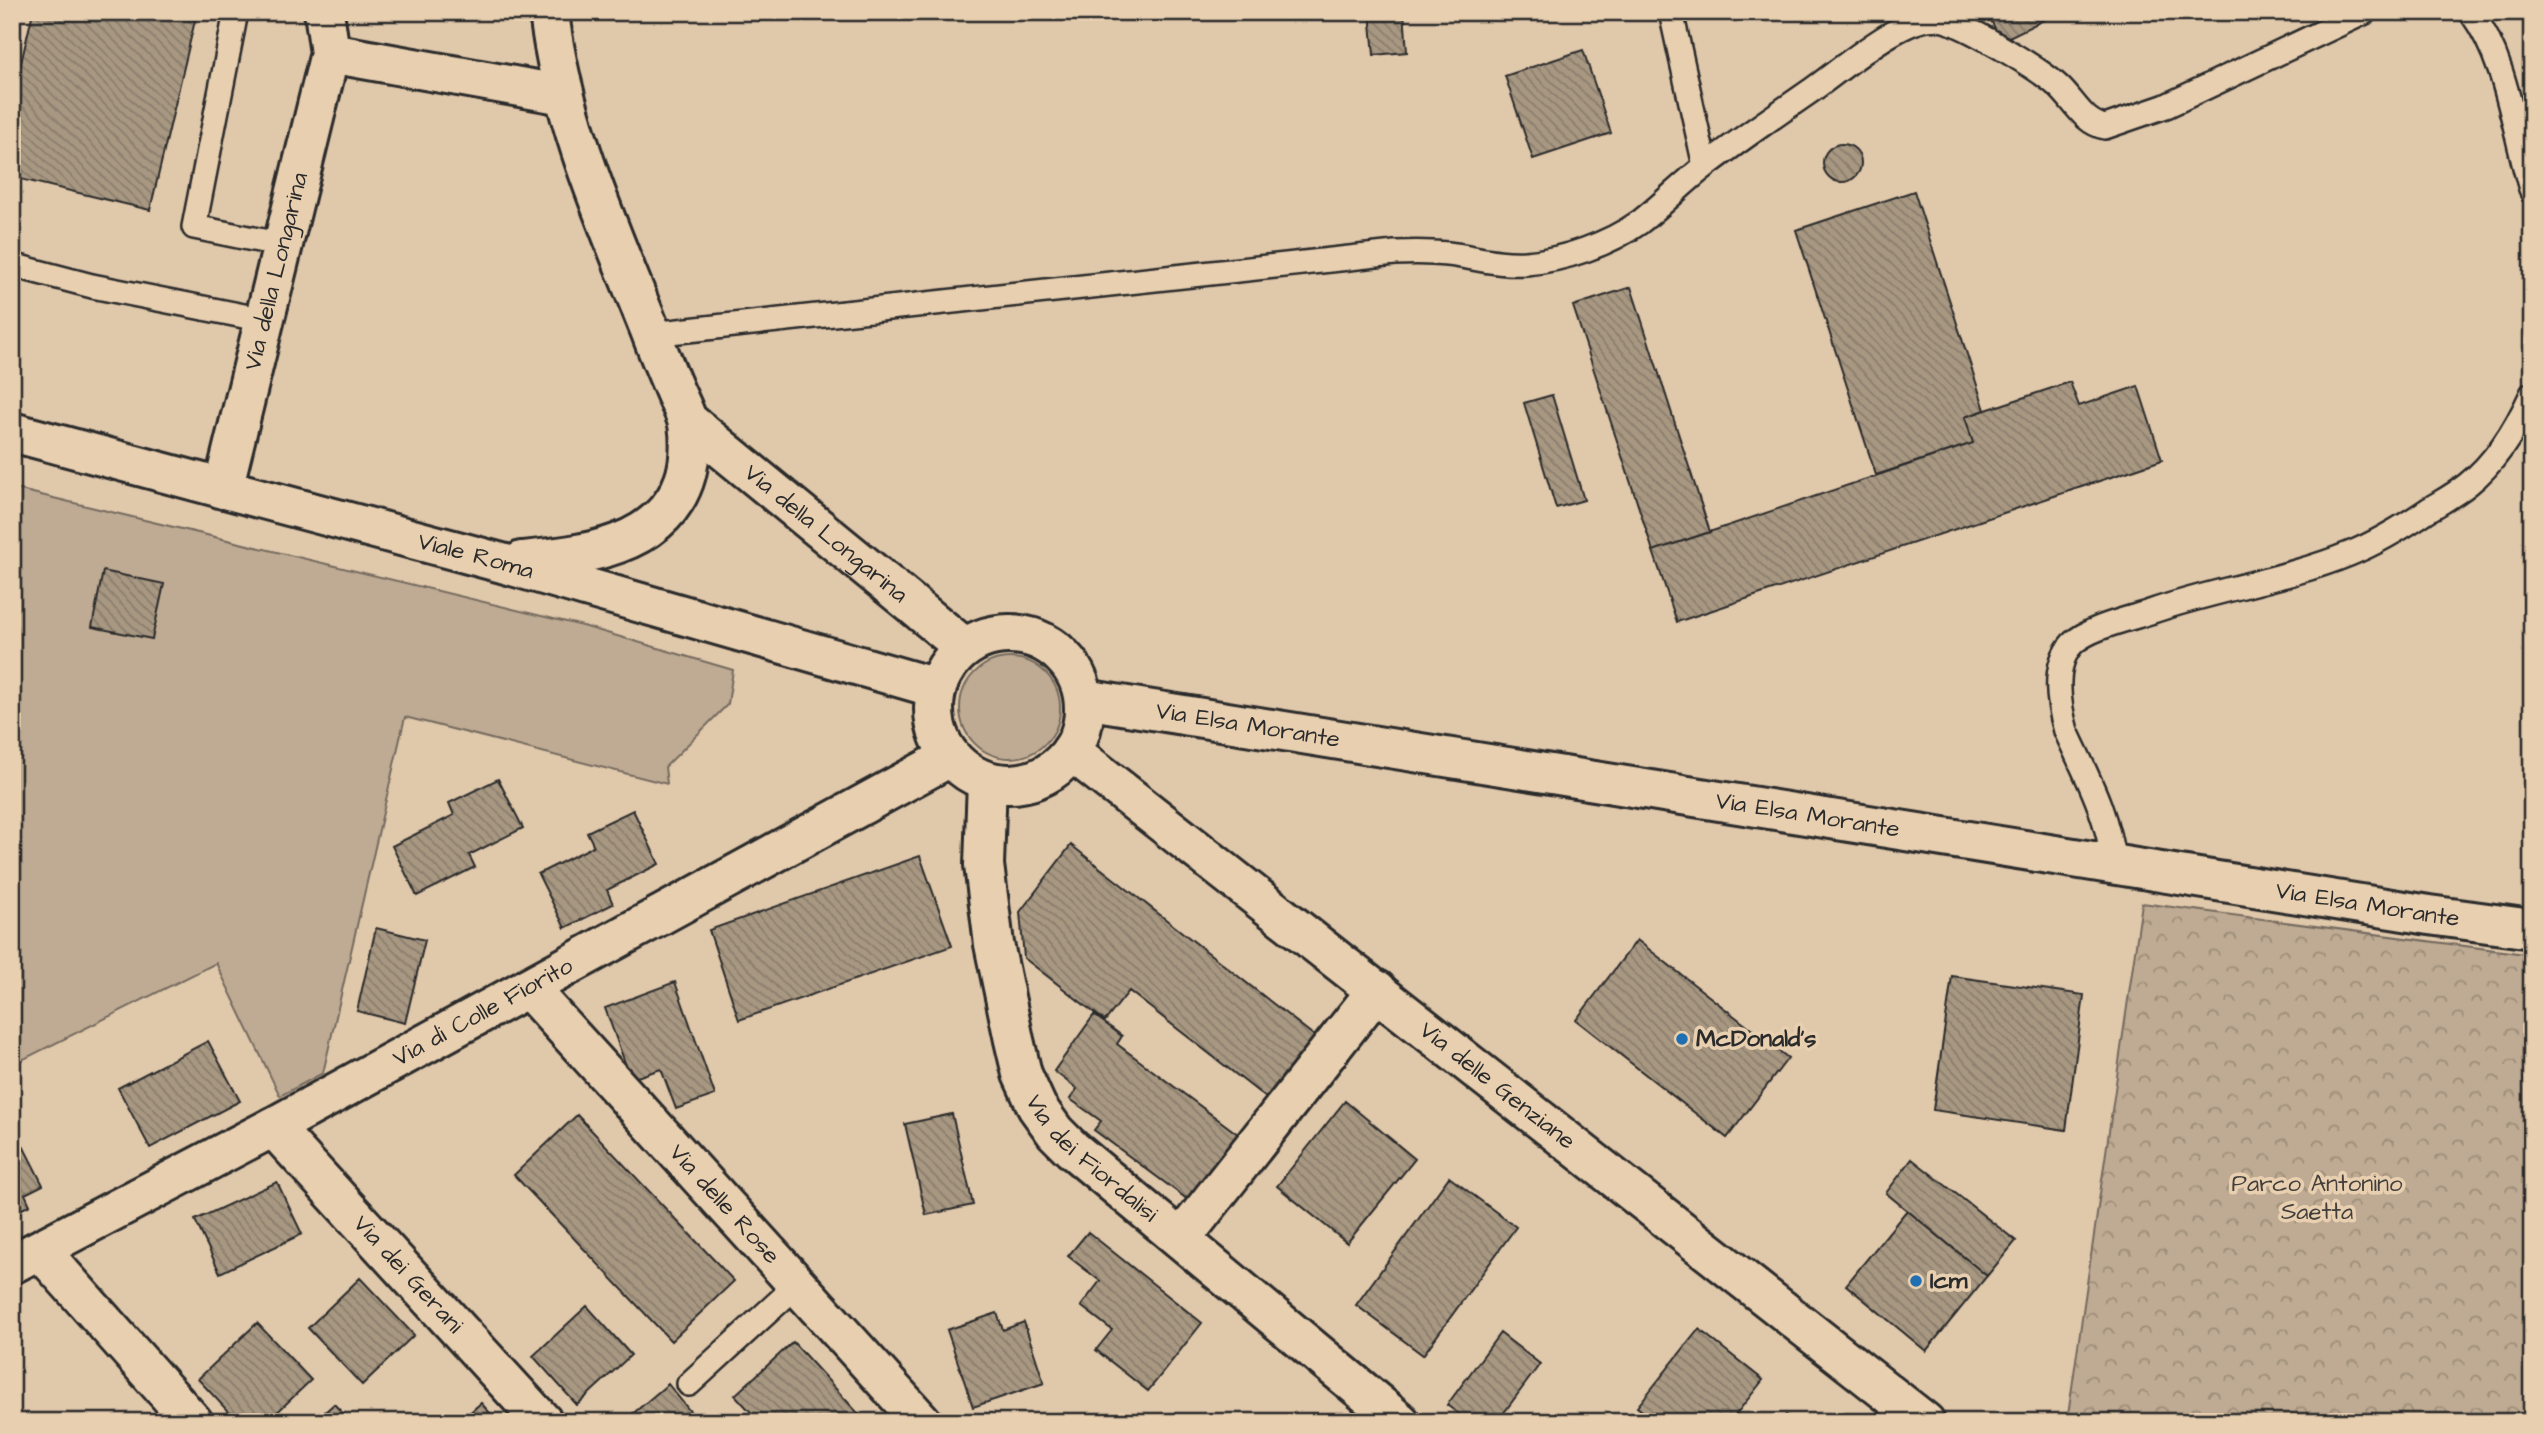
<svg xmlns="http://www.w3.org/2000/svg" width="2544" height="1434" viewBox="0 0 2544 1434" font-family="'Architects Daughter',sans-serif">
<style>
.green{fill:#bfab93;stroke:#756b5f;stroke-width:2}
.park{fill:url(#park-crowns);stroke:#756b5f;stroke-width:2}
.building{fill:url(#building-back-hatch);stroke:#2b2b2b;stroke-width:2}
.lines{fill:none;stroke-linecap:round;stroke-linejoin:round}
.service-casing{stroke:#2b2b2b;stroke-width:28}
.minor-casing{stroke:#2b2b2b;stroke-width:44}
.tertiary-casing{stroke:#2b2b2b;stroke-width:44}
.service{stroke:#e8cfb0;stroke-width:23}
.minor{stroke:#e8cfb0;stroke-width:38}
.tertiary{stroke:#e8cfb0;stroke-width:38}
.poi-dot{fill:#1f6fb2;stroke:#e8cfb0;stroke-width:2.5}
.labels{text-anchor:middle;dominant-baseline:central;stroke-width:7;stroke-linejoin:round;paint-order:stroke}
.street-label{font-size:24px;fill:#2b2b2b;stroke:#e8cfb0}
.poi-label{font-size:24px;font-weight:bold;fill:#2b2b2b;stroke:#e8cfb0;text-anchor:start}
.park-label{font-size:24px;fill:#413e3b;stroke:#e8cfb0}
</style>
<defs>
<pattern id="park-crowns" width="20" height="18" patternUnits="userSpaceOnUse" patternTransform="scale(1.75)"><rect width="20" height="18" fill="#bfab93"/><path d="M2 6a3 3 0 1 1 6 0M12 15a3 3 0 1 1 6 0" fill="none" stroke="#9b8b78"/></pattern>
<pattern id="building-back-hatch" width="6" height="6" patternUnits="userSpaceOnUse" patternTransform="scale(1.75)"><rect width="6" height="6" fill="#a89882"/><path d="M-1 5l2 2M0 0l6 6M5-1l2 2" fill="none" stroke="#897c6b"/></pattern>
</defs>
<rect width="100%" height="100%" fill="#e0c8ab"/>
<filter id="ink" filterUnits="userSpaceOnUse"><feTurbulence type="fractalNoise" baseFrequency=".0143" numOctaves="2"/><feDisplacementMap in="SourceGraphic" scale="14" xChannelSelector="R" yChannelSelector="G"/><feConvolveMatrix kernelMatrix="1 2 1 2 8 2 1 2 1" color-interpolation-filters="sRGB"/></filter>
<g filter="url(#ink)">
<path class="green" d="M12 488 583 626 733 670 728 704 665 767 667 784 405 717 323 1073 280 1096 216 963 12 1065Z
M960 708a50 50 0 1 1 100 0a50 50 0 1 1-100 0Z"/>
<path class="park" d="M2142 903 2532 955V1422H2067Z"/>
<path class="building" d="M33 12H197L150 210 12 177V101Z
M1370 12H1404L1407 52 1374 55Z
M1987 12H2060L2001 41Z
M1583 50 1611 133 1533 159 1505 76Z
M1823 163a19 19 0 1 1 38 0a19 19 0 1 1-38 0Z
M1914 191 1985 410 1965 417 1973 443 1876 475 1796 230Z
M1631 287 1710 532 1653 551 1573 306Z
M2070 382 2079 406 2138 386 2162 460 1677 622 1653 551 1973 443 1965 417Z
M1552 395 1584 500 1556 508 1524 403Z
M103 571 164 584 152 639 92 627Z
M498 779 523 828 469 855 475 867 417 896 392 846 454 815 449 803Z
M633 810 659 864 607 890 613 904 565 928 538 874 594 846 587 832Z
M1071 845 1322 1042 1274 1104 1129 991 1105 1021 1024 958 1020 912Z
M920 856 952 946 739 1020 709 930Z
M376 928 425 940 405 1023 357 1011Z
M1637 940 1788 1058 1727 1138 1576 1020Z
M1952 976 2084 995 2066 1130 1933 1110Z
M675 982 715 1095 676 1109 661 1069 631 1079 605 1008Z
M1094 1015 1122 1036 1117 1044 1243 1138 1195 1205 1094 1130 1101 1121 1070 1099 1077 1089 1054 1071Z
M208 1041 240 1101 150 1148 118 1088Z
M1345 1101 1415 1159 1347 1243 1277 1186Z
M952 1114 973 1205 926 1215 905 1124Z
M577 1115 734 1281 671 1341 514 1175Z
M13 1126 43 1185 25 1194 30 1205 12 1214Z
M1912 1159 2016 1241 1987 1276 1886 1193Z
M1449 1177 1516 1227 1423 1355 1356 1305Z
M277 1182 302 1234 220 1273 195 1220Z
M1907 1210 1987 1276 1926 1351 1846 1285Z
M1088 1232 1202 1323 1148 1391 1096 1350 1112 1330 1081 1306 1100 1281 1068 1256Z
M360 1278 414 1335 362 1385 308 1328Z
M587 1306 631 1355 577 1405 533 1356Z
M997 1313 1003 1330 1024 1322 1044 1383 973 1407 947 1330Z
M257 1323 311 1380 267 1422H238L198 1379Z
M1699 1329 1763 1380 1730 1422H1656L1637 1407Z
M1500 1333 1540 1364 1497 1422H1469L1447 1405Z
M793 1342 866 1422H760L735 1395Z
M668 1384 692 1414 683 1422H623Z
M481 1403 498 1422H459Z
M334 1404 351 1422H314Z
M1786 1415 1796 1422H1781Z"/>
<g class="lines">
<g class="service-casing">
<path id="service" d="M236 12 194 227 283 245
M1671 12 1705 166
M2471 12C2509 64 2513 132 2532 192
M12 265 92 286 264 320
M651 334 1395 253C1413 252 1430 252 1448 254 1474 257 1499 265 1526 263 1564 260 1609 244 1640 222 1662 205 1682 184 1704 167 1739 140 1776 115 1812 90 1841 70 1905 13 1939 19 1963 22 2039 69 2058 86 2074 100 2083 123 2105 127L2166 106 2365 12
M2114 865C2107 812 2088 779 2066 731 2059 706 2052 666 2072 644 2088 628 2128 619 2150 612 2216 589 2285 580 2349 554 2377 543 2403 527 2428 510 2441 502 2456 494 2468 484 2497 461 2517 427 2532 394
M689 1384 797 1285"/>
</g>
<g class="minor-casing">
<g id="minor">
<path d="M330 53 564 95"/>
<path id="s1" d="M223 489 330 53 324 12"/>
<path id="s2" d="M987 781 984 865 994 944 1014 1040 1022 1074 1037 1107 1055 1132 1072 1149 1400 1422"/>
<path id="s3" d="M528 988 922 1422"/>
<path id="s4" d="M273 1127 543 1422"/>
<path d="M1181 1239 1377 990"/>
<path d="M40 1250 193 1422"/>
<path id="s5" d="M12 1264 273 1127 950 757"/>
</g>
</g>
<g class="tertiary-casing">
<g id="tertiary">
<path id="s6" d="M688 421 964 647"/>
<path id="s7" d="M12 432 502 563 936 688"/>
<path d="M522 561C582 555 660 548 684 481 690 464 691 442 688 424 686 414 680 403 676 394 667 373 658 352 650 330 609 227 562 124 549 12"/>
<circle cx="1009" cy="709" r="75"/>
<path id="s8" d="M1084 699 2429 915 2532 929"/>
<path id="s9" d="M1071 751 1925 1422"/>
</g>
</g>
<use href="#service" class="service"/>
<use href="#minor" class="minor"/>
<use href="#tertiary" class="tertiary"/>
</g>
</g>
<g class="poi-dot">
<circle cx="1682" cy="1039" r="7"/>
<circle cx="1916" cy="1281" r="7"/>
</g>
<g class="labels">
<g class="street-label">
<text stroke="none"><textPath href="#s1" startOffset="224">Via della Longarina</textPath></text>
<text stroke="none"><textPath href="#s6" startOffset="178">Via della Longarina</textPath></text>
<text stroke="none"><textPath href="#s7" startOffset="480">Viale Roma</textPath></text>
<text stroke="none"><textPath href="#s8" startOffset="166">Via Elsa Morante</textPath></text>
<text stroke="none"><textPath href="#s8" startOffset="733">Via Elsa Morante</textPath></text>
<text stroke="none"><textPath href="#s8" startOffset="1300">Via Elsa Morante</textPath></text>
<text stroke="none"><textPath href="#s5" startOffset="534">Via di Colle Fiorito</textPath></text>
<text stroke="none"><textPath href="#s9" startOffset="542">Via delle Genziane</textPath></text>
<text stroke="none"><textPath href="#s2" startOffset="408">Via dei Fiordalisi</textPath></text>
<text stroke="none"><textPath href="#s3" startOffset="292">Via delle Rose</textPath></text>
<text stroke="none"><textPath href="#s4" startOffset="200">Via dei Gerani</textPath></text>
</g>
<g class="poi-label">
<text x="1696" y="1039">McDonald's</text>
<text x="1930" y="1281">Icm</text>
</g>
<g class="park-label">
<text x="2317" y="1184">Parco Antonino<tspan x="2317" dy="28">Saetta</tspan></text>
</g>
</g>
<rect width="2544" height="1434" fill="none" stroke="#e8cfb0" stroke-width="42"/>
<rect x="21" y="21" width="2502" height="1392" fill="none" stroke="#2b2b2b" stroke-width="2.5" filter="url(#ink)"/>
</svg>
